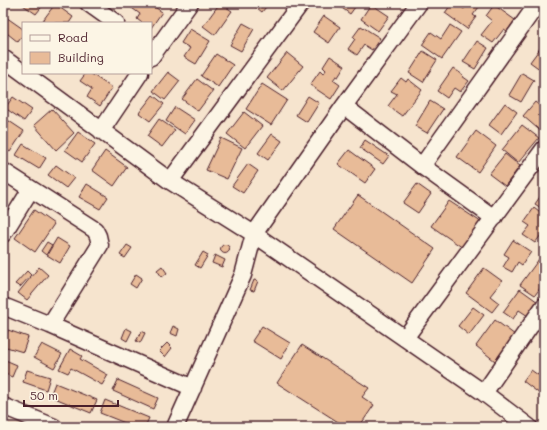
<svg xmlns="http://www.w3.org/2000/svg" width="547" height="430" viewBox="0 0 547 430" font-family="Mali,sans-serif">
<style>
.building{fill:#e8bb98;stroke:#4a1f2b}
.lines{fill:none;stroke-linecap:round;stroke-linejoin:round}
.minor-casing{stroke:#4a1f2b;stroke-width:19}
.minor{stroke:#fcf5e5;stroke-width:16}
</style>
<rect width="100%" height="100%" fill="#f6e4ce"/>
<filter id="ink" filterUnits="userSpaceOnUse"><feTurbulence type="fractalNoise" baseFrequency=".025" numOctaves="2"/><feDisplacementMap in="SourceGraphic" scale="8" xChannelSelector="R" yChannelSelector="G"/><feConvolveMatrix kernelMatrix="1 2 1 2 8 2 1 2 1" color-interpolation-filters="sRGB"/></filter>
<g filter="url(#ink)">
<path class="building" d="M20 3H43L44 4 36 14Z
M125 3H149L162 12 151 28V23H142L137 19 140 14Z
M220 3 232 11 215 35 203 26Z
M253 3H269L262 12 252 4Z
M335 3H358L350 14Z
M452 3H456L464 9 468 3H482L473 15 476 17 467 29 445 13Z
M55 4 73 17 69 23H41Z
M371 4 389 16 378 31 361 19Z
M494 5 515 20 507 31 504 29 493 43 481 35 492 21 486 16Z
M3 15 23 29V35L18 42 3 30Z
M324 16 340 27 329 43 313 32Z
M243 23 254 29 241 51 230 45Z
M450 25 461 32 442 59 422 45 431 32 441 39Z
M361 26 380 38 372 50 364 45 357 55 348 49 355 39 353 37Z
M190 29 210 41 196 64 184 57 190 48 181 43Z
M477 41 488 48 475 69 463 62Z
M544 43V65L541 70 530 62Z
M423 51 437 60 423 82 409 73Z
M287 53 303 66 283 91 267 78Z
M216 54 233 65 218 87 201 76Z
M330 56 345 66 338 77 336 76 333 80 340 85 331 99 310 85 320 71 323 74 326 70 323 67Z
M453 68 463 75 462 76 469 81 460 92 454 88 447 98 437 91Z
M168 72 180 81 165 100 153 91Z
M86 73H90L112 88 100 106 87 97 92 89 80 81Z
M522 73 534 80 521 102 509 95Z
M401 78 406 82 408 79 422 90 402 116 388 106 397 94 391 91Z
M197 79 213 91 198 111 182 99Z
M262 84 287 100 271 125 246 109Z
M153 95 164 104 150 121 139 113Z
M308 96 319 103 307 122 296 115Z
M13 97 32 110 24 121 5 108Z
M430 101 443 109 427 133 415 126Z
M535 102 544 109V134L523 116Z
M505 103 517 112 501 134 489 125Z
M175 107 195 120 185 134 166 121Z
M52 109 74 133 56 150 34 125Z
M244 112 262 126 245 148 227 134Z
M3 117 24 131 10 152 3 147Z
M159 119 175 130 162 147 147 136Z
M522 125 539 138 518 163 502 150Z
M476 131 496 146 478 172 457 157Z
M78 132 95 144 82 162 65 150Z
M272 134 282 141 268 160 258 153Z
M221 138 242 148 227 179 206 170Z
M365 140 389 156 383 164 360 148Z
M23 144 46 158 39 169 16 155Z
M349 150 375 169 365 183 338 164Z
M105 151 127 167 114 186 92 170Z
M505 154 520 166 505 186 489 174Z
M248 164 258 171 243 193 232 186Z
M56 165 74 178 66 188 48 175Z
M87 184 108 197 100 209 79 197Z
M417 184 431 194 418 213 403 203Z
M544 191V210L535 204Z
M358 195 435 249 412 283 334 229Z
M449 201 484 224 466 250 431 226Z
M534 208 544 216V231L535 243 523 235 530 226 524 222Z
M34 210 54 224 35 252 15 238Z
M57 238 70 246 60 263 47 255Z
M513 240 531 252 522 265 518 262 512 272 503 267 509 257 504 254Z
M47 242 52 245 46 255 41 251Z
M220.5 249a4.5 4.5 0 1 1 9 0a4.5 4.5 0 1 1-9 0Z
M127 245 132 248 125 258 120 255Z
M203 252 208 255 200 268 195 265Z
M215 255 225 260 222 267 212 263Z
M539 259 544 262V283L535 295 520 285Z
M162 266 167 273 162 277 157 270Z
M39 267 48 275 27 300 18 293Z
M484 268 502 281 490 296 499 303 492 312 466 293Z
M27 271 31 275 20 287 15 284Z
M136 274 142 278 136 288 130 284Z
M254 280 258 281 254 291 250 290Z
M520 289 538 302 528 316 519 310 513 319 503 312Z
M473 307 484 315 469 335 458 326Z
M495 320 515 335 495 361 476 346Z
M173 326 179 329 177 336 170 333Z
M262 326 290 343 281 359 252 341Z
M126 328 132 331 127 341 122 338Z
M8 330 28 337 23 352 3 346Z
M142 331 145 333 140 343 136 341Z
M167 343 172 348 165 357 159 351Z
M42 344 62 354 54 368 34 357Z
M302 345 369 388 362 397 374 405 359 427H346L277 383Z
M70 349 82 356 80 359 108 375 102 385 71 368 68 373 59 369Z
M3 359 17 365 12 377 3 373Z
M544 366V389L540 394 523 381 531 370 538 375Z
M27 370 50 377 46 390 23 382Z
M118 380 158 398 153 409 113 391Z
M55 383 97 400 91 413 50 396Z
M105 400 149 418 145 427H135L100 413Z"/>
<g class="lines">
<g class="minor-casing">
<path id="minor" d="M88 3 116 23
M151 57 190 3
M3 58 170 181 254 234 484 393 529 427
M344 106 422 166 494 218
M101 131 140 73
M422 166 538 3
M3 171 95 230 98 236 100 245 50 325
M170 181 301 3
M3 234 31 189
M3 306 50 325 193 388
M405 338 544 149
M484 393 544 306
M3 406 54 427
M175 427 243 275 254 234 344 106 419 3"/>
</g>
<use href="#minor" class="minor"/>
</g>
</g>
<rect width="547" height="430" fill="none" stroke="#fcf5e5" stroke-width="16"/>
<rect x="8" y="8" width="531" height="414" fill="none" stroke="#4a1f2b" stroke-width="1.5" filter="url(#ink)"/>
<rect x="22" y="22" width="130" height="52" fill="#fcf5e5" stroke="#b59f9b"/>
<rect x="30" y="35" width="20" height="6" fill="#fcf5e5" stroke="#b59f9b"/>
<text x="58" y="42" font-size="12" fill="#4a1f2b">Road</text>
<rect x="30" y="52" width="20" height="12" fill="#e8bb98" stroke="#b59f9b"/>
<text x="58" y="62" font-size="12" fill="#4a1f2b">Building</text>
<path d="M24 400v6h94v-6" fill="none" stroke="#4a1f2b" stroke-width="2"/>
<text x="30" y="400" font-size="12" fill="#4a1f2b" stroke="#fcf5e5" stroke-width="3" paint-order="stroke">50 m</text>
</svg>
